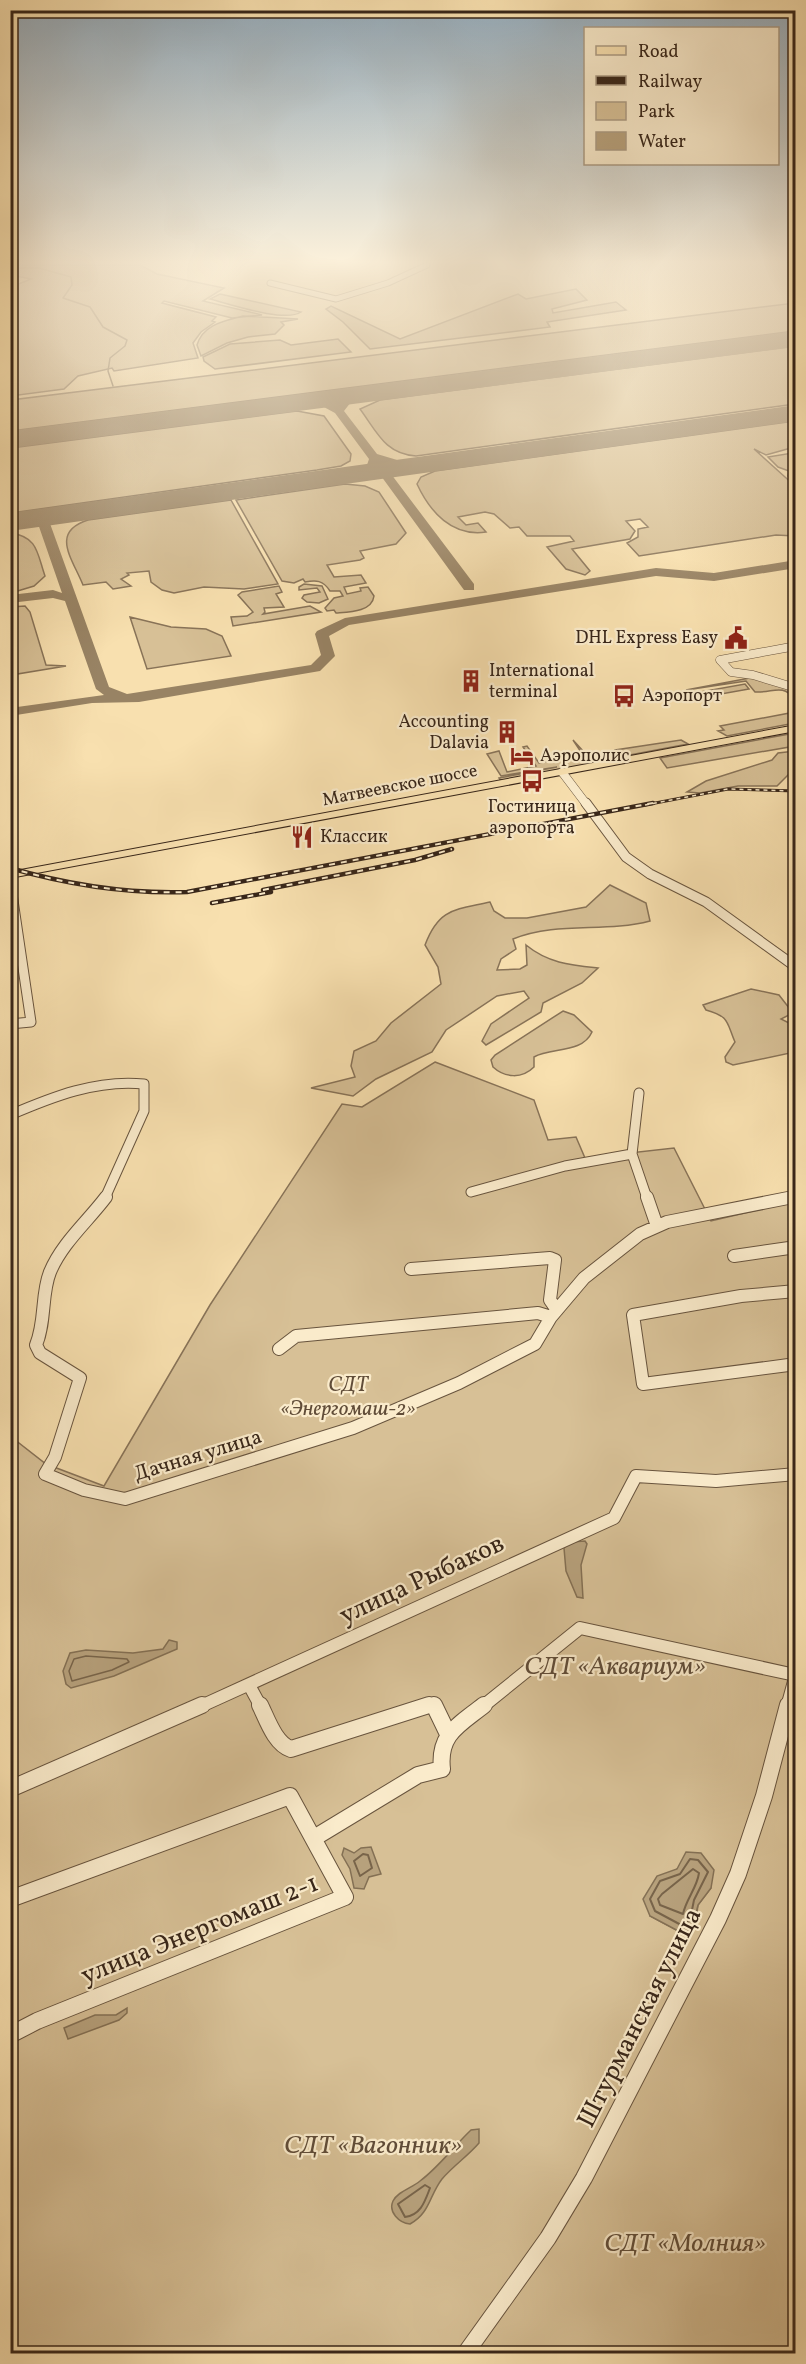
<svg xmlns="http://www.w3.org/2000/svg" width="806" height="2364" viewBox="0 0 806 2364" font-family="Vollkorn,serif">
<style>
.green{fill:#d7c096;stroke:#887358;stroke-width:1.5;fill-rule:evenodd}
.water{fill:#b7a17c;stroke:#847054;stroke-width:1.5}
.lines{fill:none;stroke-linecap:round;stroke-linejoin:round}
.shore-far1{stroke:#78644a;stroke-width:1.5}
.shore{stroke:#78644a;stroke-width:2}
.stream{stroke:#847054;stroke-width:1.5}
.taxiway{fill:#988364;fill-rule:evenodd}
.runway{fill:#988364;fill-rule:evenodd}
.minor-far4-casing{stroke:#68543e;stroke-width:7}
.minor-far3-casing{stroke:#68543e;stroke-width:9}
.minor-far2-casing{stroke:#68543e;stroke-width:11}
.minor-far1-casing{stroke:#68543e;stroke-width:14}
.minor-casing{stroke:#68543e;stroke-width:18}
.major-casing{stroke:#382619;stroke-width:2}
.minor-far4{stroke:#faebcb;stroke-width:5}
.minor-far3{stroke:#faebcb;stroke-width:8}
.minor-far2{stroke:#faebcb;stroke-width:9}
.minor-far1{stroke:#faebcb;stroke-width:12}
.minor{stroke:#faebcb;stroke-width:16}
.major{fill:#f8e0af;fill-rule:evenodd}
.rail-far1-casing{stroke:#382619;stroke-width:3}
.rail-casing{stroke:#382619;stroke-width:4.5}
.rail-far1{stroke:#faebcb;stroke-width:1.5;stroke-dasharray:4;stroke-linecap:butt}
.rail{stroke:#faebcb;stroke-width:2;stroke-dasharray:6;stroke-linecap:butt}
.labels{text-anchor:middle;dominant-baseline:central;stroke-width:4.5;stroke-linejoin:round;paint-order:stroke}
.far-poi-label{font-size:18px;fill:#382619;stroke:#faebcb;text-anchor:start}
.far-street-label{font-size:18px;fill:#382619;stroke:#faebcb}
.park-label{font-size:21px;font-style:italic;fill:#604c38;stroke:#faebcb}
.street-label{font-size:21px;fill:#382619;stroke:#faebcb}
.near-street-label{font-size:26px;fill:#382619;stroke:#faebcb}
.near-park-label{font-size:26px;font-style:italic;fill:#604c38;stroke:#faebcb}
</style>
<rect width="100%" height="100%" fill="#f8e0af"/>
<filter id="stains"><feTurbulence type="fractalNoise" baseFrequency=".00333" numOctaves="4"/><feColorMatrix values="0 0 0 0 .2 0 0 0 0 .09 0 0 0 0 .02 0 0 0 .5 -.17"/></filter>
<radialGradient id="worn" r=".72"><stop offset=".6" stop-color="#630" stop-opacity="0"/><stop offset="1" stop-color="#630" stop-opacity=".3"/></radialGradient>
<path class="green" d="M12 265H140L157 274 224 288 203 301 262 315 232 318 164 301 162 303 216 317 212 321 215 322 201 332 193 343 198 358 114 371 112 368 78 376 64 389 11 396V287L31 279 11 275Z
M576 289 587 300 552 309 553 313 616 302 626 310 547 322 550 327 370 349 343 322 326 309 331 306 400 339 518 294 526 299Z
M220 294 301 312C285 323 230 304 210 299Z
M795 303V331L11 431V400Z
M243 316 298 319 281 322 284 325 275 334 248 337 227 343 201 356 197 345C203 324 225 321 243 316Z
M338 339 351 352 215 369 204 361 203 357 230 344 280 340 291 345Z
M795 346V404L416 456C385 454 377 432 360 409L380 400Z
M297 411 324 416 351 454 350 461 341 466 317 470 11 513V448Z
M795 421V482L788 476 789 471 778 467 768 457 793 453 791 448 766 455 754 449 795 486V536L776 535 639 556 627 543 638 537V529L648 527 640 519 626 521 635 531 630 539 572 549 590 571 585 575 566 569 547 547 574 541 570 536H527L519 527 510 528 494 514 485 512 458 517 466 525 478 523 486 532C452 537 430 512 417 484L421 477 435 471Z
M345 484 365 486 379 492 406 533 396 544 360 551 364 558 360 560 327 565 334 577 361 575 366 583 344 587 347 594 361 591 360 588 368 587 374 596C372 612 349 612 336 613L334 610 327 611 325 608 334 598 343 596 340 591H330C323 580 316 580 305 582L303 579 294 583 282 581 236 500Z
M231 500 278 584 244 589 204 587 174 593 162 590 151 582 149 571 127 573 129 575 121 579 131 586 113 589 106 582 83 585C72 558 50 532 88 520Z
M11 533C38 537 37 553 45 576L34 586 11 593Z
M304 584 322 586 328 599 319 603 307 602 302 598 304 595 320 592 317 588 299 590V587Z
M279 586 282 592 276 594 284 607 264 608 265 612 263 614 310 606 321 612 233 626 231 617 247 616 253 612 238 595 242 592Z
M25 606 30 612 46 665 66 666 11 675V607Z
M130 617 171 627 206 629 222 636 231 656 147 669Z
M755 677 793 689 795 699C781 683 774 693 755 692L746 681 686 690Z
M745 684 749 689 693 699 689 694Z
M795 712V723L727 736 718 731 724 730 720 726Z
M795 733V746L667 768 660 758Z
M573 740 595 764 501 781 499 778 557 767 501 776 487 754 499 751 507 772 536 766 523 747 527 746 539 763 583 755Z
M681 740 688 744 614 758 609 756 615 750Z
M795 751V768L777 786H738L700 793 687 792 706 781 772 760 778 753Z
M610 885 646 903 650 921C605 933 558 921 513 939L516 949 501 959 497 970 520 969 527 965 526 945C548 963 570 965 598 968L582 983 543 1003 541 1012 486 1045 482 1041 491 1024 529 998 524 991 497 996 446 1030 432 1052 376 1079 353 1096 311 1088 355 1077 351 1066 354 1051 376 1041 391 1023 441 984 438 967 425 945C439 908 455 910 490 902L494 911 505 918H527L586 907Z
M751 989 779 995 793 1013 781 1019 795 1026V1052L733 1065 726 1062 725 1057 735 1042C726 1021 730 1017 706 1010L703 1005Z
M563 1011 574 1015 592 1032C582 1054 551 1047 534 1057V1067C522 1079 505 1078 493 1067L491 1060 495 1055Z
M435 1062 534 1100 548 1140 576 1137 585 1158 674 1148 711 1221 795 1201V2353H11L10 1436 46 1464 104 1486 210 1305 342 1104 362 1107ZM677 1869 711 1888 698 1905 696 1920 682 1933 650 1916Z"/>
<path class="water" d="M585 1541 587 1544 581 1565 583 1598 577 1597 566 1571 564 1548 571 1542Z
M169 1640 177 1642V1649L114 1676 71 1688 66 1684 63 1671 70 1653 86 1650 133 1653 163 1649Z
M371 1847 381 1874 369 1877 364 1889 354 1888 350 1869 342 1855 344 1848 354 1853 361 1848Z
M686 1852 701 1853 714 1870 711 1888 698 1905 692 1930 682 1933 650 1916 643 1899 657 1876 677 1869Z
M127 2008V2013L119 2020 68 2039 64 2028 95 2015H116Z
M479 2129V2143C468 2156 454 2165 442 2179 429 2196 430 2213 410 2224 399 2223 388 2212 393 2201 398 2191 412 2188 420 2181 439 2167 454 2146 471 2130Z"/>
<g class="lines">
<path class="shore-far1" d="M86 1656 127 1659 129 1662 112 1670 72 1681 69 1671 74 1659Z"/>
<path class="shore" d="M363 1854 368 1855 372 1868 360 1876 354 1861Z
M690 1859 698 1860 708 1872 694 1900 690 1920 683 1926 655 1911 650 1899 660 1881 680 1874Z
M693 1869 699 1873C697 1888 686 1899 683 1914L660 1905 658 1899 662 1894Z
M425 2185 430 2188C425 2201 421 2215 405 2217L398 2204Z"/>
<path class="stream" d="M10 268H39L71 277 72 285 63 298 90 307 103 327 127 340 125 346 110 358 108 371 113 386"/>
<path class="taxiway" d="M366 391 370 392V396L351 402 344 411 377 454 414 465 416 467 410 470 385 466 474 584V590H464L376 469 358 476H350V472L367 465 369 459 335 413 322 406 302 402C312 395 327 400 337 406L343 398Z
M42 514 48 518 109 687 127 694 311 665 321 655 315 634 317 631 345 618 656 568 714 573 796 560V568L714 581 656 576 349 625 329 636 335 656 320 671 139 702 92 703 10 716V708L104 695 96 689 65 601 53 598 10 603V595L53 590 62 593 36 518Z"/>
<path class="runway" d="M796 331V347L10 448V431Z
M796 405V421L10 531V513Z"/>
<g class="minor-far4-casing">
<path id="minor-far4" d="M270 283 336 299 388 283 427 265"/>
</g>
<g class="minor-far3-casing">
<path id="minor-far3" d="M796 646 720 660 731 672 753 675 796 688
M562 772 587 805"/>
</g>
<g class="minor-far2-casing">
<path id="minor-far2" d="M586 803 626 857 650 874 706 902 796 967
M10 880 31 1022 10 1024
M639 1093 632 1154 647 1198
M10 1115C52 1097 97 1079 144 1084V1111L105 1198
M471 1192 565 1166 632 1154
M786 1198 796 1196"/>
</g>
<g class="minor-far1-casing">
<path id="minor-far1" d="M106 1197C88 1221 62 1243 50 1272 41 1294 46 1321 36 1345L40 1353 80 1378 55 1457 45 1474 84 1490 125 1499 353 1428 459 1383 535 1344 551 1317 584 1278 640 1234 667 1222 793 1197
M647 1197 657 1226
M734 1256 796 1247
M411 1269 550 1258 555 1260 550 1300 557 1310
M796 1291 741 1296 633 1315 643 1384 796 1364
M279 1349 296 1336 538 1313 551 1317
M249 1685 261 1707
M199 1707 614 1518 636 1476 716 1481 796 1474
M424 1707 433 1704 434 1707
M482 1707 580 1628 795 1675
M787 1707 796 1674"/>
</g>
<g class="minor-casing">
<path id="minor" d="M260 1705C267 1719 275 1744 291 1749L429 1705
M434 1705 448 1734
M10 1789 202 1705
M314 1838 418 1775 442 1769C438 1734 459 1725 484 1705
M10 1899 290 1796 345 1897 37 2021 10 2035
M465 2354 548 2238 584 2178 718 1919 738 1874 764 1796 788 1705"/>
</g>
<g class="major-casing">
<path id="major" d="M796 725V731L10 878V872Z"/>
</g>
<use href="#minor-far4" class="minor-far4"/>
<use href="#minor-far3" class="minor-far3"/>
<use href="#minor-far2" class="minor-far2"/>
<use href="#minor-far1" class="minor-far1"/>
<use href="#minor" class="minor"/>
<use href="#major" class="major"/>
<g class="rail-far1-casing">
<path id="rail-far1" d="M645 805 728 789 796 791"/>
</g>
<g class="rail-casing">
<path id="rail" d="M10 868C69 885 126 894 187 892L653 803
M263 890 415 860 452 849
M212 903 271 892"/>
</g>
<use href="#rail-far1" class="rail-far1"/>
<use href="#rail" class="rail"/>
</g>
<linearGradient id="sky" x2="0" y2="1"><stop stop-color="#94acbd"/><stop offset="0.44" stop-color="#fcf1db"/><stop offset="1" stop-color="#fcf1db" stop-opacity="0"/></linearGradient>
<rect width="806" height="596" fill="url(#sky)"/>
<defs>
<g id="civic-bare" transform="scale(1.8)"><path d="M-.6-6.5H3V-4.5H.6V-3L4-1V1h2V6H-6V1h2V-1L-.6-3ZM-1.2 2.5V6h2.4V2.5Z" fill="#8f2418" stroke="#faebcb" stroke-width="2.5" paint-order="stroke"/></g>
<g id="building-bare" transform="scale(1.8)"><path d="M-4-6H4V6H1V3H-1V6H-4ZM-2.5-4.3h1.7v1.8h-1.7ZM.8-4.3h1.7v1.8H.8ZM-2.5-1h1.7V.8h-1.7ZM.8-1h1.7V.8H.8Z" fill="#8f2418" stroke="#faebcb" stroke-width="2.5" paint-order="stroke"/></g>
<g id="bus-bare" transform="scale(1.8)"><path d="M-5-6H5V4H4V6H2V4H-2V6H-4V4H-5ZM-3.5-4V0h7V-4ZM-3.5 1.2v1.5H-2V1.2ZM2 1.2v1.5H3.5V1.2Z" fill="#8f2418" stroke="#faebcb" stroke-width="2.5" paint-order="stroke"/></g>
<g id="hotel-bare" transform="scale(1.8)"><path d="M-6-4.5h1.5V1H6V5H4.5V3h-9V5H-6ZM-4 0a1.8 1.8 0 1 1 3.6 0ZM.5 0V-2.5h3Q6-2.5 6 0Z" fill="#8f2418" stroke="#faebcb" stroke-width="2.5" paint-order="stroke"/></g>
<g id="restaurant-bare" transform="scale(1.8)"><path d="M-5-6h1v4h1v-4h1v4h1v-4h1v5L-1.5 .5V6h-2V.5L-5-1ZM5-6V6H3V1.5H1.5Q1.5-4 5-6Z" fill="#8f2418" stroke="#faebcb" stroke-width="2.5" paint-order="stroke"/></g>
</defs>
<g fill-rule="evenodd">
<use href="#civic-bare" x="736" y="638"/>
<use href="#building-bare" x="471" y="681"/>
<use href="#bus-bare" x="624" y="696"/>
<use href="#building-bare" x="507" y="732"/>
<use href="#hotel-bare" x="522" y="756"/>
<use href="#bus-bare" x="532" y="781"/>
<use href="#restaurant-bare" x="302" y="837"/>
</g>
<g class="labels">
<g class="far-poi-label">
<text x="718" y="638" text-anchor="end">DHL Express Easy</text>
<text x="489" y="671">International<tspan x="489" dy="21">terminal</tspan></text>
<text x="642" y="696">Аэропорт</text>
<text x="489" y="722" text-anchor="end">Accounting<tspan x="489" dy="21">Dalavia</tspan></text>
<text x="540" y="756">Аэрополис</text>
<text x="532" y="807" text-anchor="middle">Гостиница<tspan x="532" dy="21">аэропорта</tspan></text>
<text x="320" y="837">Классик</text>
</g>
<g class="far-street-label">
<text transform="translate(400 786) rotate(-11)">Матвеевское шоссе</text>
</g>
<g class="park-label">
<text x="348" y="1385">СДТ<tspan x="348" dy="24">«Энергомаш-2»</tspan></text>
</g>
<g class="street-label">
<text transform="translate(198 1456) rotate(-17)">Дачная улица</text>
</g>
<g class="near-street-label">
<text transform="translate(422 1580) rotate(-25)">улица Рыбаков</text>
<text transform="translate(200 1930) rotate(-22)">улица Энергомаш 2-1</text>
<text transform="translate(640 2018) rotate(-63)">Штурманская улица</text>
</g>
<g class="near-park-label">
<text x="615" y="1667">СДТ «Аквариум»</text>
<text x="373" y="2146">СДТ «Вагонник»</text>
<text x="685" y="2244">СДТ «Молния»</text>
</g>
</g>
<rect width="806" height="2364" fill="none" stroke="#f8e0af" stroke-width="36"/>
<rect x="12" y="12" width="782" height="2340" fill="none" stroke="#382619" stroke-width="3"/>
<rect x="18" y="18" width="770" height="2328" fill="none" stroke="#382619" stroke-width="1.5"/>
<rect x="584" y="27" width="195" height="138" fill="#faebcb" stroke="#ac9c84" stroke-width="1.5"/>
<rect x="596" y="46" width="30" height="9" fill="#f8e0af" stroke="#ac9c84" stroke-width="1.5"/>
<text x="638" y="57" font-size="18" fill="#382619">Road</text>
<rect x="596" y="76" width="30" height="9" fill="#382619" stroke="#ac9c84" stroke-width="1.5"/>
<text x="638" y="87" font-size="18" fill="#382619">Railway</text>
<rect x="596" y="102" width="30" height="18" fill="#d7c096" stroke="#ac9c84" stroke-width="1.5"/>
<text x="638" y="117" font-size="18" fill="#382619">Park</text>
<rect x="596" y="132" width="30" height="18" fill="#b7a17c" stroke="#ac9c84" stroke-width="1.5"/>
<text x="638" y="147" font-size="18" fill="#382619">Water</text>
<rect width="100%" height="100%" filter="url(#stains)"/>
<rect width="100%" height="100%" fill="url(#worn)"/>
</svg>
